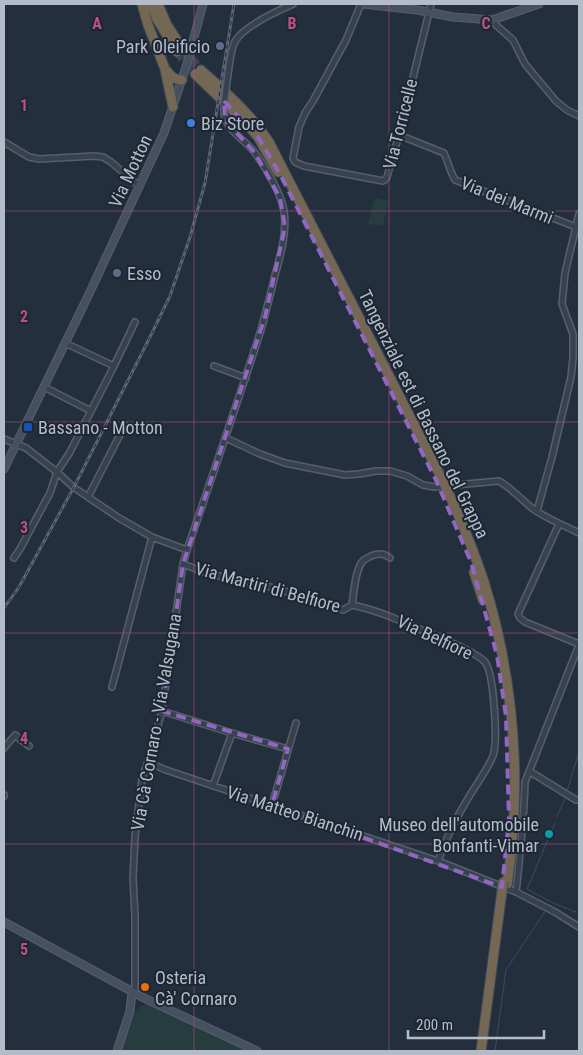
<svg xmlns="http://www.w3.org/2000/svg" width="583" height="1055" viewBox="0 0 583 1055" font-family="'Roboto Condensed',sans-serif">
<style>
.green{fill:#263c3f}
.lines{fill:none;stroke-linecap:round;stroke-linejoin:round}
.stream{stroke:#394c67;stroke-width:1}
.highway-tunnel{stroke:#3a4453;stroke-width:9;stroke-dasharray:9 4.5;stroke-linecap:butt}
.street-casing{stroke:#565f6c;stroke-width:8}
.secondary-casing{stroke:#565f6c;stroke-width:9}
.highway-casing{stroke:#434c59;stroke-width:11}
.street{stroke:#38414e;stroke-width:5}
.secondary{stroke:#465061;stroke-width:7}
.highway{stroke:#746855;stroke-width:9}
.rail-casing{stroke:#5a6575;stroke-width:3}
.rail{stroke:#1d2633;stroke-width:1;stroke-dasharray:4;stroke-linecap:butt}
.street-bridge-casing{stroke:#565f6c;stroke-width:8;stroke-linecap:butt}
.highway-bridge-casing{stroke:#434c59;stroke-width:11;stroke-linecap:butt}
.street-bridge{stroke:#38414e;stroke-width:5}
.highway-bridge{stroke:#746855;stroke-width:9}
.marked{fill:none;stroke:#9266c3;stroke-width:4;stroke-dasharray:10 6;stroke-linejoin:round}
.grid{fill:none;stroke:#bd5182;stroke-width:1;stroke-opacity:0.55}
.service-dot{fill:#5c6f8a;stroke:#1d2633;stroke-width:2}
.shop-dot{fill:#3f7fe0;stroke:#1d2633;stroke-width:2}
.transit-dot{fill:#1a4fb4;stroke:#1d2633;stroke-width:2}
.culture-dot{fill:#0f9aa8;stroke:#1d2633;stroke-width:2}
.food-dot{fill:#e8710a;stroke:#1d2633;stroke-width:2}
.labels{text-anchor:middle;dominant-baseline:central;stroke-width:4;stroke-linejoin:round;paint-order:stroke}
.poi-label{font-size:18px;fill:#b4bcc9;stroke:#1d2633;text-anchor:start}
.street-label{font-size:18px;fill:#b4bcc9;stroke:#1d2633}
.grid-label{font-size:16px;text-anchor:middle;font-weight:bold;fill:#bd5182;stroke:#1d2633;stroke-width:4;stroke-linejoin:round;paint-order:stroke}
</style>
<rect width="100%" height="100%" fill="#242f3e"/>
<path class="green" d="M375 198 389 201 383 226 368 224Z
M148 1003 169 1012 248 1051H120C126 1034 128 1010 148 1003Z"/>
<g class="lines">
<path class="stream" d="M567 791 579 752
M557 816 565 799
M555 823 527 889 553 903 576 912
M495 1051 506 970 546 910"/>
<path class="highway-tunnel" d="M182 48 201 70
M177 52 195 74"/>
<g class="street-casing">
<path id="street" d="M361 4 346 40 313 101 305 113 299 127 293 158 295 162 304 166 383 181 385 180 387 177 399 135 431 4
M492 20 497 26 513 40 525 64 556 101 567 110 579 116
M228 74C230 64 230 49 236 40 246 25 277 11 293 4
M399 135 444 153C448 162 450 171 455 180L576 227
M4 142 29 157 39 159 94 156 103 157 111 162 139 186
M65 343 114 366
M214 366 246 378
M44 387 91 411
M226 438 260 454 285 463 345 475 359 474 376 471H390L407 476 423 485 434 487 499 481C513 489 523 502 536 511 550 520 565 526 579 533
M4 439 26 448 57 472 72 486
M76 489 119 518 152 537 187 550
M88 497 125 425
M537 511 552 457 571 377 573 358V334L562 304 565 273 579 214
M559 524 518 614 520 618 525 622 579 644
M14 558 20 549 50 493 57 472 70 452 114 366 135 322
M183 564 209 574 263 585 302 596 343 610 352 605
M352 605C382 611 409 625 438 637 450 642 476 652 485 662 494 673 498 742 493 756 487 770 478 782 470 795 457 816 446 838 438 861
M352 605C354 593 355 567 364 560 365 559 370 557 371 556 378 553 384 553 390 558
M112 687 152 537
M162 711 232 733 288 749
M4 748 15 735 29 746
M149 758C152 765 159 767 166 770L438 861 516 892 555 912 579 927
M529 771 576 800H579
M213 786 232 733
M4 795V796
M272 805 296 723
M516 892C520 855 524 819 525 782L579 645
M135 993V916L133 878 135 837 142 779 149 758 162 711 183 564 187 550C212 477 237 404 261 330 266 311 271 293 275 275 281 254 287 233 284 211 281 193 266 168 255 153 243 137 221 129 224 105"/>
</g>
<g class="secondary-casing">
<path id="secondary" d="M363 4 417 10 453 17 492 20 539 4
M4 469 89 294 164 133 186 67 203 4
M4 922 144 998 257 1051
M117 1051 130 1011 132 992"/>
</g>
<g class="highway-casing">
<path id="highway" d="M142 4 148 25 165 69 173 107
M151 4 157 19 177 52
M158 4 167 25 182 48
M201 70C226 93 251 114 269 142L444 483
M167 71C171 77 174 79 182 80
M195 74 247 124 258 137 278 172
M447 490C461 520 474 551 484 582 510 665 520 756 512 843 511 856 509 870 507 884
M474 572 483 600
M481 1051 502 891"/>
</g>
<use href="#street" class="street"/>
<use href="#secondary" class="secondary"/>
<use href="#highway" class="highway"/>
<g class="rail-casing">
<path id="rail" d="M4 608 19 587 74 487 148 341 170 296 190 237 205 183 234 4"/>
</g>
<use href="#rail" class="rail"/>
<g class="street-bridge-casing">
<path id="street-bridge" d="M224 105 228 74"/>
</g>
<g class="highway-bridge-casing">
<path id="highway-bridge" d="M444 483 447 490
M502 891 503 882"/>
</g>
<use href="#street-bridge" class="street-bridge"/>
<use href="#highway-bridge" class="highway-bridge"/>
</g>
<path class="marked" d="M224 101 258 137 280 174 436 480 471 562 497 655 506 716 509 819 502 887 272 805 288 749 162 711 183 564 265 317 285 227 280 198 255 153 225 120Z"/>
<path class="grid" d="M194 4V1051M389 4V1051M4 211H579M4 422H579M4 633H579M4 844H579"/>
<g class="service-dot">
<circle cx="220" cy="46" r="5"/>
<circle cx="117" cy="273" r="5"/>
</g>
<circle class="shop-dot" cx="191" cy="123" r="5"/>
<rect class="transit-dot" x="23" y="422" width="10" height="10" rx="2.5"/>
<circle class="culture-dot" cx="549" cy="834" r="5"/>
<circle class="food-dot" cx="145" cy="987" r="5"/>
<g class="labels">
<g class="poi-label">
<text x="210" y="46" text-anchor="end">Park Oleificio</text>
<text x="201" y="123">Biz Store</text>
<text x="127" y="273">Esso</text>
<text x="38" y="427">Bassano - Motton</text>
<text x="539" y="824" text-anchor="end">Museo dell'automobile<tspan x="539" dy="21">Bonfanti-Vimar</tspan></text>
<text x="155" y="977">Osteria<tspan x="155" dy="21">Cà' Cornaro</tspan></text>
</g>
<g class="street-label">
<text transform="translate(400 124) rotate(-76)">Via Torricelle</text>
<text transform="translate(130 171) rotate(-65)">Via Motton</text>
<text transform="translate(507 200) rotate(22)">Via dei Marmi</text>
<text transform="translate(424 414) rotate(64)">Tangenziale est di Bassano del Grappa</text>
<text transform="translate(268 587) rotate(15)">Via Martiri di Belfiore</text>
<text transform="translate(435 637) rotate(25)">Via Belfiore</text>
<text transform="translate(156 722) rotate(-80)">Via Cà Cornaro - Via Valsugana</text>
<text transform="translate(295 813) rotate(18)">Via Matteo Bianchin</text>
</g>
</g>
<g class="grid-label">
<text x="97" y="29">A</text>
<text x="292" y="29">B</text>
<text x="486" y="29">C</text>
<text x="24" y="111">1</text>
<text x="24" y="322">2</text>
<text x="24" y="533">3</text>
<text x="24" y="744">4</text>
<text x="24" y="955">5</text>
</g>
<rect width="583" height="1055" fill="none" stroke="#b4bcc9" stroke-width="10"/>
<path d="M408 1030v8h136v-8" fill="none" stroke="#b4bcc9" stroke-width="2.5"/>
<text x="416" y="1030" font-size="15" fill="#b4bcc9" stroke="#1d2633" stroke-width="4" paint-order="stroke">200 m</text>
</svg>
